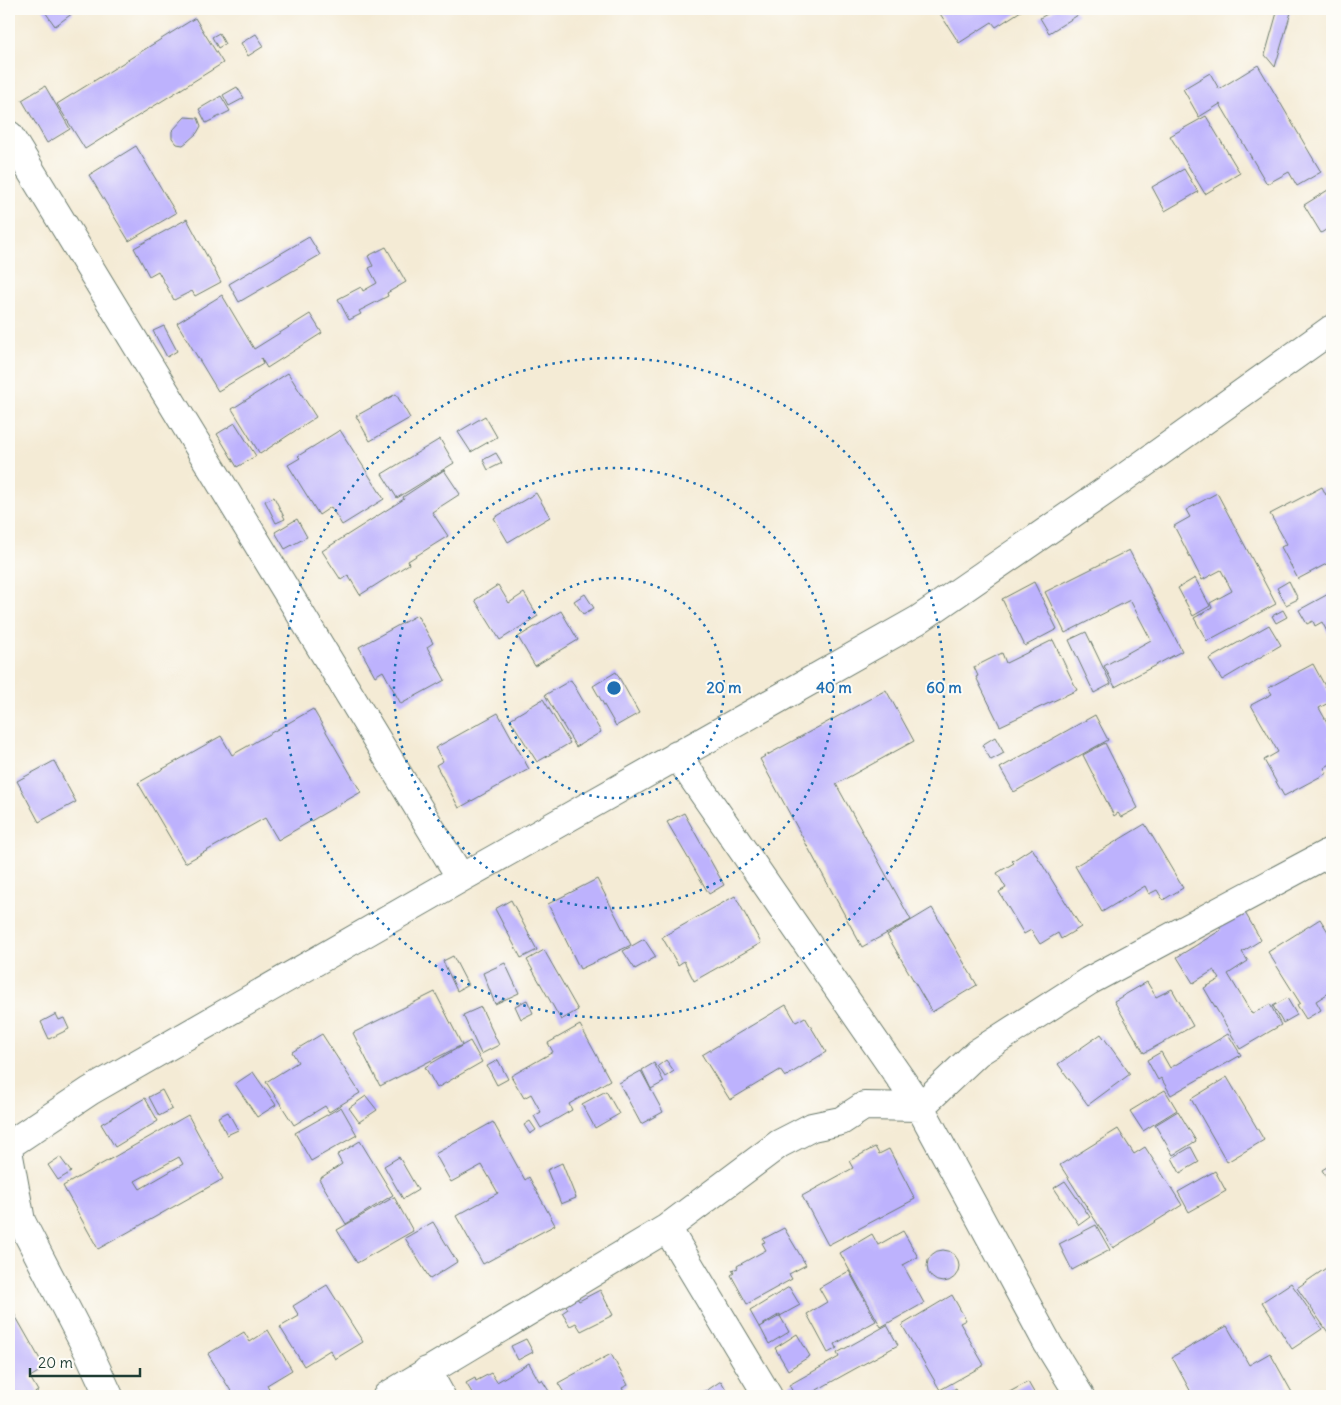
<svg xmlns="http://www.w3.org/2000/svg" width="1341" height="1405" viewBox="0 0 1341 1405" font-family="Delius,sans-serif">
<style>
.building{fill:#bdb2fd;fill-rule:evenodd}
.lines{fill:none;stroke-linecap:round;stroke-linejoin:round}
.minor-casing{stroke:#6a7a6c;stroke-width:30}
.minor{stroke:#fff;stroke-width:28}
.ring{fill:none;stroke:#1f6fb2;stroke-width:2.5;stroke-dasharray:2.5 5}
.centre{fill:#1f6fb2;stroke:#fdfcf7;stroke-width:2.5}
.ring-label{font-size:15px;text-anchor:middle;font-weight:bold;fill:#1f6fb2;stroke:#fdfcf7;stroke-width:4;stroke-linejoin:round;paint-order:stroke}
</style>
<rect width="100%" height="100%" fill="#fdfcf7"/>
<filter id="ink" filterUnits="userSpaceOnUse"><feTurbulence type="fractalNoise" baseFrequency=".02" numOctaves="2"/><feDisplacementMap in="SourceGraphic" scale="10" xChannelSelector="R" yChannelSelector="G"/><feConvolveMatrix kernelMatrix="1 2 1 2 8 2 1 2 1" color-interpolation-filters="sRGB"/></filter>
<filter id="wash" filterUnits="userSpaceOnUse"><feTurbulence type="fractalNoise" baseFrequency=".0096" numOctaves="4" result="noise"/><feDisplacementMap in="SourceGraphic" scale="20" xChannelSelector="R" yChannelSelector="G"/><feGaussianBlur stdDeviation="1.12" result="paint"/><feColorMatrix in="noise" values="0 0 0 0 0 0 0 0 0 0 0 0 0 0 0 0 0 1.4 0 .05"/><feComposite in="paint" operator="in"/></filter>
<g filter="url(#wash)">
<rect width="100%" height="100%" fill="#f4ebd5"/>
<g id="blocks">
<path class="building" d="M43 9H70L73 13 55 26Z
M937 9H1024L996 27 992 22 959 43Z
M1056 9H1074L1078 15 1049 33 1040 18Z
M1278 9H1292L1275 67 1265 55Z
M195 18 223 63 85 149 57 104Z
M219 33 225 44 218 48 212 37Z
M256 34 264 46 248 56 241 43Z
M1258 65 1321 172 1297 186 1289 172 1267 184 1220 104 1199 117 1183 89 1210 73 1219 89Z
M45 86 70 129 47 143 22 100Z
M237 87 244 98 229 106 223 95Z
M221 96 230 111 206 123 199 109Z
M1206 116 1240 173 1205 194 1170 136Z
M185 117 198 118 201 126 197 133 187 142 183 145 177 144 172 138V131Z
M136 146 176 213 129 241 89 175Z
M1184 169 1198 192 1165 211 1152 187Z
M1328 190 1332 196V226L1321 233 1304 205Z
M187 219 221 282 195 296 192 291 174 300 158 271 149 276 134 248Z
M309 237 320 255 239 302 229 284Z
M386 247 406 282 387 293 388 296 359 311 361 314 349 320 338 299 361 287 363 291 377 283 369 268 373 266 368 256Z
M222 295 254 349 310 314 322 333 267 368 261 358 263 364 218 391 177 323Z
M164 326 177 351 167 357 153 331Z
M288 373 316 417 260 454 232 409Z
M396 394 410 418 370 441 356 416Z
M485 416 497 437 471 452 458 432Z
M235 423 256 456 237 467 217 434Z
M340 430 384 499 342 525 331 507 319 515 288 465 300 458 298 456Z
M440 439 454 463 397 498 382 474Z
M496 453 502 463 488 470 483 460Z
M444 470 460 494 432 512 448 536 408 561 409 564 360 595 348 575 341 580 322 551 404 499 403 497Z
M1322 487 1326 495 1332 491V561L1298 579 1281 547 1287 544 1270 514Z
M536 493 550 517 508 542 494 518Z
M1217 493 1276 604 1207 641 1194 618 1212 608 1210 603 1232 591 1221 570 1202 580 1174 526 1190 517 1186 510Z
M274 497 285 519 276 523 265 501Z
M297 519 307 537 285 549 275 532Z
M1129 550 1182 651 1115 687 1104 666 1151 640 1130 600 1065 633 1045 592Z
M1195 578 1210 606 1193 616 1178 588Z
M1289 581 1298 599 1286 605 1277 588Z
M1034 582 1057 629 1025 646 1002 599Z
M498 585 509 603 524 593 538 616 500 640 475 600Z
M1332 592V641L1322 622 1315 626 1313 621 1307 624 1299 610Z
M585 594 594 608 583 614 574 601Z
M1283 610 1287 617 1276 623 1272 616Z
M561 611 578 640 535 666 518 637Z
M417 615 433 643 427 647 445 680 401 704 383 671 375 676 359 647Z
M1269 625 1281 645 1222 680 1209 659Z
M1086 632 1111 684 1094 693 1069 640Z
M1053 640 1077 690 1000 726 976 677 978 676 974 667 1002 653 1006 663Z
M1313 664 1332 699V701L1319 708 1332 731V736L1328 738 1332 745V763L1324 768 1327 773 1284 796 1264 760 1278 752 1251 705 1272 694 1268 688Z
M616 672 639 713 616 726 593 686Z
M571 680 601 732 576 747 545 695Z
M886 690 914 741 836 784 911 920 862 947 760 759Z
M543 699 570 743 537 762 510 719Z
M313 709 361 792 278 840 265 818 185 863 138 783 221 736 232 755Z
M498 713 529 769 459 808 436 765 443 761 435 748Z
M1095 715 1108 740 1014 792 1000 768Z
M995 737 1004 753 991 760 982 745Z
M1105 743 1138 808 1121 817 1118 813 1114 816 1083 755Z
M54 761 76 802 39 822 17 781Z
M684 813 724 885 709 894 667 822Z
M1145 824 1183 888 1163 900 1157 890 1149 894 1145 886 1102 912 1075 866Z
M1032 848 1081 927 1061 939 1058 933 1040 944 1031 930 1024 934 999 892 1006 888 997 873 1014 863 1012 861Z
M597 879 631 945 580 969 548 904Z
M735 896 761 943 694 981 684 961 678 965 662 937Z
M511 900 537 950 521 958 495 909Z
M932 908 977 985 932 1012 887 935Z
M1244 911 1261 940 1242 952 1248 961 1228 974 1252 1014 1270 1004 1281 1025 1240 1049 1204 988 1220 979 1214 970 1193 983 1177 957 1221 930 1219 926Z
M1320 919 1332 938V991L1316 1001 1321 1010 1306 1019 1297 1005 1300 1003 1268 952Z
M644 939 656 957 635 969 623 951Z
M544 950 578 1010 561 1020 527 960Z
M453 956 468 985 457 991 443 961Z
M505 963 519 993 495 1004 483 973Z
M1147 982 1156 997 1172 989 1193 1026 1144 1053 1114 1001Z
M435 992 462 1045 380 1086 353 1033Z
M1287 998 1297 1015 1283 1023 1273 1006Z
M527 1000 533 1013 521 1019 515 1006Z
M786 1005 796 1022 805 1017 826 1052 785 1077 780 1070 730 1100 702 1055Z
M481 1007 499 1045 481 1054 463 1015Z
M56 1014 59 1020 64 1018 69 1029 49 1039 41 1022Z
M580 1025 610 1080 569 1104 572 1110 541 1128 534 1116 541 1112 531 1094 524 1098 511 1076 553 1052 548 1043Z
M322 1034 360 1093 329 1112 325 1106 294 1125 266 1082 298 1062 292 1052Z
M1101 1034 1130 1074 1088 1105 1058 1064Z
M1228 1034 1241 1055 1171 1095 1161 1078 1158 1080 1147 1060 1161 1052 1170 1068Z
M470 1041 482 1062 437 1088 425 1067Z
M498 1060 508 1079 497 1085 487 1066Z
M666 1060 674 1071 665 1077 658 1066Z
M654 1063 664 1082 651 1089 642 1070Z
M641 1071 663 1112 641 1124 619 1083Z
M253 1072 276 1105 257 1117 235 1084Z
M1227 1077 1264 1140 1227 1162 1191 1099Z
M162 1090 172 1109 159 1116 149 1097Z
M1165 1090 1177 1110 1143 1131 1130 1111Z
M606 1091 619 1114 595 1128 582 1104Z
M366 1096 377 1110 359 1122 349 1108Z
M145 1098 158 1121 115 1147 101 1124Z
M341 1107 357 1135 311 1161 295 1133Z
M1178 1111 1196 1141 1173 1155 1155 1125Z
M228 1112 238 1130 227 1135 218 1117Z
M188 1115 223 1179 98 1249 63 1186ZM179 1157 183 1164 140 1189 135 1181Z
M530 1121 536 1130 530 1134 524 1125Z
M493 1122 525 1180 529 1177 555 1225 483 1264 456 1216 498 1193 482 1165 451 1182 435 1154Z
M1118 1129 1134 1154 1145 1147 1182 1205 1113 1248 1060 1165Z
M360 1141 393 1195 346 1224 319 1179 342 1164 337 1155Z
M875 1147 879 1154 889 1149 915 1199 828 1245 802 1196 853 1168 849 1161Z
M1191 1147 1199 1162 1180 1173 1172 1158Z
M60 1157 71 1172 58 1180 48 1165Z
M399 1157 418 1190 403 1199 384 1166Z
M562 1163 576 1198 561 1204 547 1170Z
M1332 1164V1187L1322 1170Z
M1215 1171 1226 1191 1189 1212 1178 1192Z
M1065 1181 1090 1217 1079 1225 1054 1188Z
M394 1197 413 1231 357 1263 337 1230Z
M433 1222 457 1262 430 1279 405 1238Z
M1096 1225 1110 1250 1072 1270 1059 1244Z
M784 1228 806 1265 789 1274 792 1279 747 1304 731 1275 734 1273 732 1270 738 1268 737 1266 766 1250 762 1243 765 1242 763 1239Z
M903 1231 918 1257 903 1265 924 1303 881 1327 840 1253 872 1234 878 1245Z
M927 1266a16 16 0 1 1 32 0a16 16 0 1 1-32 0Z
M1332 1264V1338L1297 1288Z
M849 1271 876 1321 835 1344 837 1348 828 1353 807 1314 827 1302 819 1288Z
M1291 1283 1322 1329 1292 1349 1262 1302Z
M327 1285 363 1342 335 1359 330 1350 304 1366 280 1327 299 1316 293 1306Z
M789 1287 800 1305 780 1316V1314L759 1327 750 1311Z
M600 1290 613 1315 581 1331 576 1323 570 1326 562 1313 568 1309 565 1304 577 1298 579 1301Z
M952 1295 966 1320 960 1323 984 1365 940 1390 902 1325Z
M12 1310 45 1368 30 1377 38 1391 29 1396H9V1311Z
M780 1316 789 1332 769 1344 760 1327Z
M887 1325 898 1345 806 1396H795L789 1385 839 1357 837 1353Z
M1227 1326 1249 1365 1270 1353 1294 1396H1193L1172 1357Z
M268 1330 292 1370 267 1385 273 1395 271 1396H234L208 1354 244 1332 250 1342Z
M797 1334 810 1356 788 1370 775 1348Z
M526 1339 533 1352 518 1360 511 1346Z
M611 1354 628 1385 622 1388 626 1396H566L558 1383Z
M529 1363 539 1381 542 1380 552 1396H474L466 1383 475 1378 476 1381 491 1373 497 1382Z
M721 1381 730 1396H689L694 1393 706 1391Z
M1028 1382 1036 1396H1002Z
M956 1388 959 1395 947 1396 946 1394Z"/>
</g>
</g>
<g filter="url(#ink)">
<use href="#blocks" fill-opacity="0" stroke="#6a7a6c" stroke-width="1"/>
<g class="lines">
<g class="minor-casing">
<path id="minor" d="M9 135 461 878
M677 755 920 1107 1048 1344 1080 1396
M9 1145 90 1091 461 878 918 620 1118 482 1332 329
M9 1156 21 1221 89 1353 109 1396
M667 1228 768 1396
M427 1371 441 1396
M387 1396 667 1228 779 1144 812 1127 841 1121 864 1106 920 1107 977 1053 1089 981 1332 851"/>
</g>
<use href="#minor" class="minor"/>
</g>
</g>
<g class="ring">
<circle cx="614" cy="688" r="110"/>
<circle cx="614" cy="688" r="220"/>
<circle cx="614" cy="688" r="330"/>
</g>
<circle cx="614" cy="688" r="8" class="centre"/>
<g class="ring-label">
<text x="724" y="693">20 m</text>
<text x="834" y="693">40 m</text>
<text x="944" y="693">60 m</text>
</g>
<rect width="1341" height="1405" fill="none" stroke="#fdfcf7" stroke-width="30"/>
<path d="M30 1368v8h110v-8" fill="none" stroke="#1f3d34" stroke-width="2.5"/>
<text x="38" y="1368" font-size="15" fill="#1f3d34" stroke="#fdfcf7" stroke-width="4" paint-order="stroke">20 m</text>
</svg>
